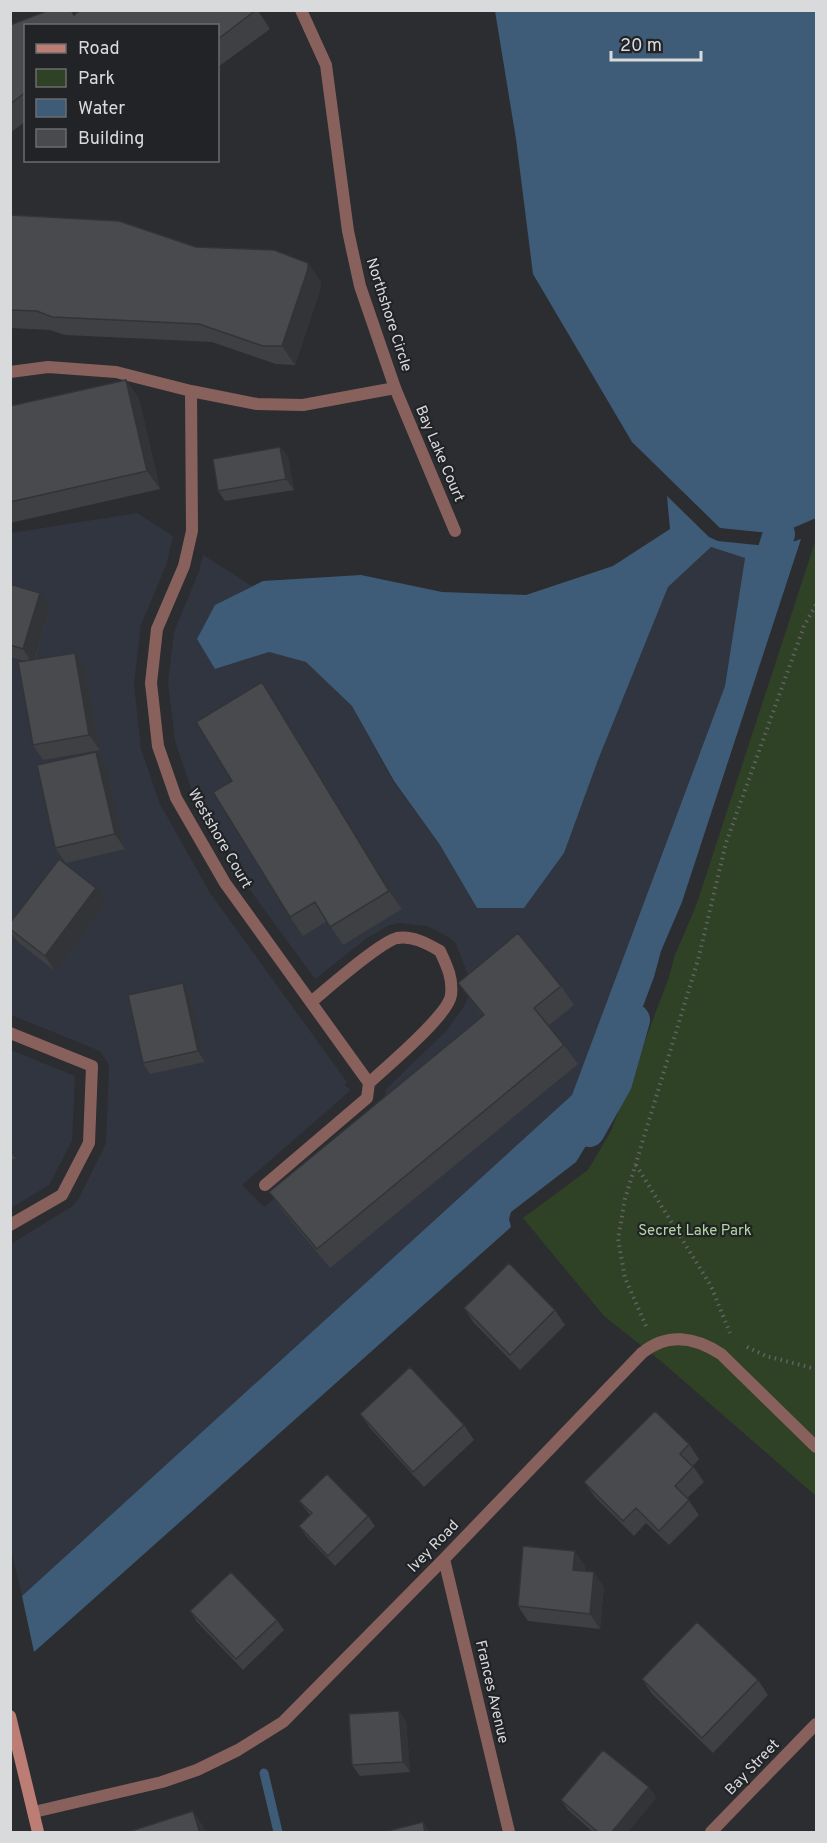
<svg xmlns="http://www.w3.org/2000/svg" width="827" height="1843" viewBox="0 0 827 1843" font-family="Overpass,sans-serif">
<style>
.built{fill:#31353f}
.green{fill:#304226}
.water{fill:#3e5c77}
.lines{fill:none;stroke-linecap:round;stroke-linejoin:round}
.stream{stroke:#3e5c77;stroke-width:9}
.canal{stroke:#3e5c77;stroke-width:32}
.path{stroke:#606265;stroke-width:4;stroke-dasharray:1.5 4.5;stroke-linecap:butt}
.lane{stroke:#88615c;stroke-width:12}
.street{stroke:#88615c;stroke-width:12}
.secondary{stroke:#bc7d75;stroke-width:12}
.wall{fill:#3e4043}
.shaded-wall{fill:#323437}
.building{fill:#484a4e;stroke:#323437;stroke-width:1.5}
.labels{text-anchor:middle;dominant-baseline:central;stroke-width:4.5;stroke-linejoin:round;paint-order:stroke}
.street-label{font-size:15px;fill:#d8dadc;stroke:#222327}
.park-label{font-size:15px;fill:#b2d79e;stroke:#222327}
</style>
<rect width="100%" height="100%" fill="#2b2d31"/>
<path class="built" d="M137 513 173 536 167 563 141 625 134 683 141 749 160 804 210 893 347 1082 345 1085 351 1090 242 1185 264 1207 378 1109 384 1099 386 1089 447 1030 465 1005 468 997V975L456 944 449 937 427 926 399 923 388 926 367 938 315 979 239 875 192 791 175 741 168 682 174 632 199 571 203 555 252 586 215 605V669L269 652 306 662 352 706 393 781 440 845 477 908H524L564 853 598 760 668 587 711 547 745 558 725 686 572 1095 22 1596 10 1545 11 1244 71 1207 78 1200 106 1143 109 1065 100 1051 11 1015V533Z
M11 1050 75 1076 72 1141 49 1185 11 1208Z"/>
<path class="green" d="M816 539V1496L662 1362 604 1316 523 1218 588 1170 611 1131 668 980 675 955 696 906Z"/>
<path class="water" d="M495 11H816V518L779 534 720 528 632 442 533 274 516 139Z
M667 496 709 537 718 541 777 547 801 539 682 902 661 951 654 977 598 1126 576 1162 511 1212 509 1219 511 1227 34 1652 22 1596 572 1095 725 686 745 558 711 547 668 587 598 760 564 853 524 908H477L440 845 394 781 352 706 306 662 269 652 215 669 197 639 215 605 263 581 361 575 442 592 526 595 613 566 670 529Z"/>
<g class="lines">
<path class="stream" d="M264 1773 278 1832"/>
<path class="canal" d="M762 587 779 534
M589 1131 616 1083 634 1020"/>
<path class="path" d="M636 1165 711 1286 730 1333
M646 1326 625 1278 618 1239 625 1199 698 960 726 843 804 626 816 605
M747 1347 766 1356 816 1369"/>
<path class="lane" d="M395 388 455 531
M642 1353C667 1332 695 1337 721 1354L816 1447"/>
<path class="street" d="M10 372 48 367 116 372 191 391 257 404 303 405 395 388 360 286 348 231 326 65 301 10
M191 391 192 531 184 566 157 629 151 683 158 746 176 798 225 883 369 1083 367 1098 265 1185
M311 1002C327 989 380 942 397 938 412 935 428 944 440 951 447 966 453 978 451 995 449 1015 386 1067 369 1083
M10 1033 92 1066 89 1143 62 1195 10 1225
M444 1559 509 1832
M34 1812 162 1782 197 1770 238 1750 283 1722 444 1559 642 1353
M711 1832 816 1724"/>
<path class="secondary" d="M10 1716 38 1832"/>
</g>
<path class="wall" d="M258 10 270 29 218 67V26H26V121L10 133V25L74 15Z
M10 215 196 247 321 281V287L295 365 276 364 212 342 65 335 50 330 10 328Z
M126 380 139 399 160 489 10 523V406Z
M280 447 288 457 294 490 225 501 218 491Z
M10 584 50 608 35 660 85 668 100 750 43 760 33 745 25 661 10 657Z
M262 682 275 701 402 909 343 945 327 921 303 936 290 917 232 781Z
M96 752 107 767 125 849 66 863 55 848Z
M96 888 107 902 55 971 18 942 10 932V923Z
M183 983 190 994 205 1062 150 1074 143 1063Z
M458 983 561 986 574 1005 548 1026 564 1045 578 1064 330 1268 282 1210 269 1192 483 1016Z
M10 1138 16 1159 10 1160Z
M464 1308 555 1310 565 1325 520 1370 474 1323Z
M360 1414 464 1425 474 1440 424 1487 370 1428Z
M689 1444 699 1459 693 1466 704 1482 687 1498 699 1515 669 1545 646 1523 634 1536 595 1497 584 1482Z
M299 1501 368 1516 375 1526 335 1566 306 1536 299 1526 310 1515Z
M585 1566V1571L604 1587 600 1629 528 1621 518 1606Z
M190 1611 277 1620 284 1630 243 1670 197 1622Z
M642 1679 758 1680 768 1695 713 1753 652 1694Z
M399 1711 406 1721 410 1772 360 1776 352 1765Z
M649 1787 656 1798 627 1833H594L568 1810 561 1800Z"/>
<path class="shaded-wall" d="M257 10H258L269 26 270 29Z
M308 263 321 281V287L295 365 282 346Z
M126 380 139 399 160 489 147 471Z
M280 447 288 457 294 490 286 479Z
M40 593 50 608 33 664 23 649Z
M75 653 85 668 100 750 89 735Z
M262 682 275 701 402 909 389 891Z
M96 752 107 767 125 849 115 834Z
M96 888 107 902 55 971 45 956Z
M183 983 190 994 205 1062 198 1051Z
M10 1138 16 1159 10 1151Z
M575 1551 585 1566 583 1585 573 1570Z
M594 1572 604 1587 600 1629 590 1614Z
M399 1711 406 1721 410 1772 403 1762Z
M649 1787 656 1798 627 1833H611Z
M193 1811 203 1826 206 1833H200Z
M423 1822 430 1833H425Z"/>
<path class="building" d="M49 10H71L74 15 80 10H256L218 39V26H26V92L10 104V25Z
M10 215 119 221 196 247 274 250 308 263V269L282 346H263L199 324 52 317 37 311 10 310Z
M126 380 147 471 10 502V406Z
M280 447 286 479 218 491 213 459Z
M10 584 40 593 23 649 10 645Z
M75 653 89 735 33 745 18 662Z
M262 682 389 891 330 927 315 902 290 917 213 792 232 781 196 722Z
M96 752 115 834 55 848 37 765Z
M59 859 96 888 45 956 10 929V923Z
M518 933 561 986 534 1008 564 1045 317 1249 269 1192 484 1015 458 983Z
M183 983 198 1051 143 1063 128 995Z
M509 1263 555 1310 510 1355 464 1308Z
M410 1367 464 1425 413 1472 360 1414Z
M655 1411 689 1444 680 1454 693 1467 675 1486 689 1500 659 1531 636 1508 623 1521 584 1482Z
M327 1474 368 1516 328 1556 299 1526 312 1513 299 1501Z
M523 1546 575 1551 573 1570 594 1572 590 1614 518 1606Z
M231 1572 277 1620 236 1659 190 1611Z
M697 1622 758 1680 702 1738 642 1679Z
M399 1711 403 1762 352 1765 349 1714Z
M603 1750 649 1787 611 1833H599L561 1800Z
M193 1811 200 1833H125Z
M423 1822 425 1833H380Z"/>
<g class="labels">
<g class="street-label">
<text transform="translate(388 315) rotate(72)">Northshore Circle</text>
<text transform="translate(439 454) rotate(67)">Bay Lake Court</text>
<text transform="translate(219 839) rotate(60)">Westshore Court</text>
<text transform="translate(434 1547) rotate(-46)">Ivey Road</text>
<text transform="translate(491 1692) rotate(77)">Frances Avenue</text>
<text transform="translate(753 1768) rotate(-46)">Bay Street</text>
</g>
<g class="park-label">
<text x="695" y="1231">Secret Lake Park</text>
</g>
</g>
<rect width="827" height="1843" fill="none" stroke="#d8dadc" stroke-width="24"/>
<rect x="24" y="24" width="195" height="138" fill="#222327" stroke="#6b6c6f" stroke-width="1.5"/>
<rect x="36" y="44" width="30" height="9" fill="#bc7d75" stroke="#6b6c6f" stroke-width="1.5"/>
<text x="78" y="54" font-size="18" fill="#d8dadc">Road</text>
<rect x="36" y="69" width="30" height="18" fill="#304226" stroke="#6b6c6f" stroke-width="1.5"/>
<text x="78" y="84" font-size="18" fill="#d8dadc">Park</text>
<rect x="36" y="99" width="30" height="18" fill="#3e5c77" stroke="#6b6c6f" stroke-width="1.5"/>
<text x="78" y="114" font-size="18" fill="#d8dadc">Water</text>
<rect x="36" y="129" width="30" height="18" fill="#484a4e" stroke="#6b6c6f" stroke-width="1.5"/>
<text x="78" y="144" font-size="18" fill="#d8dadc">Building</text>
<path d="M611 51v9h90v-9" fill="none" stroke="#d8dadc" stroke-width="3"/>
<text x="620" y="51" font-size="18" fill="#d8dadc" stroke="#222327" stroke-width="4.5" paint-order="stroke">20 m</text>
</svg>
